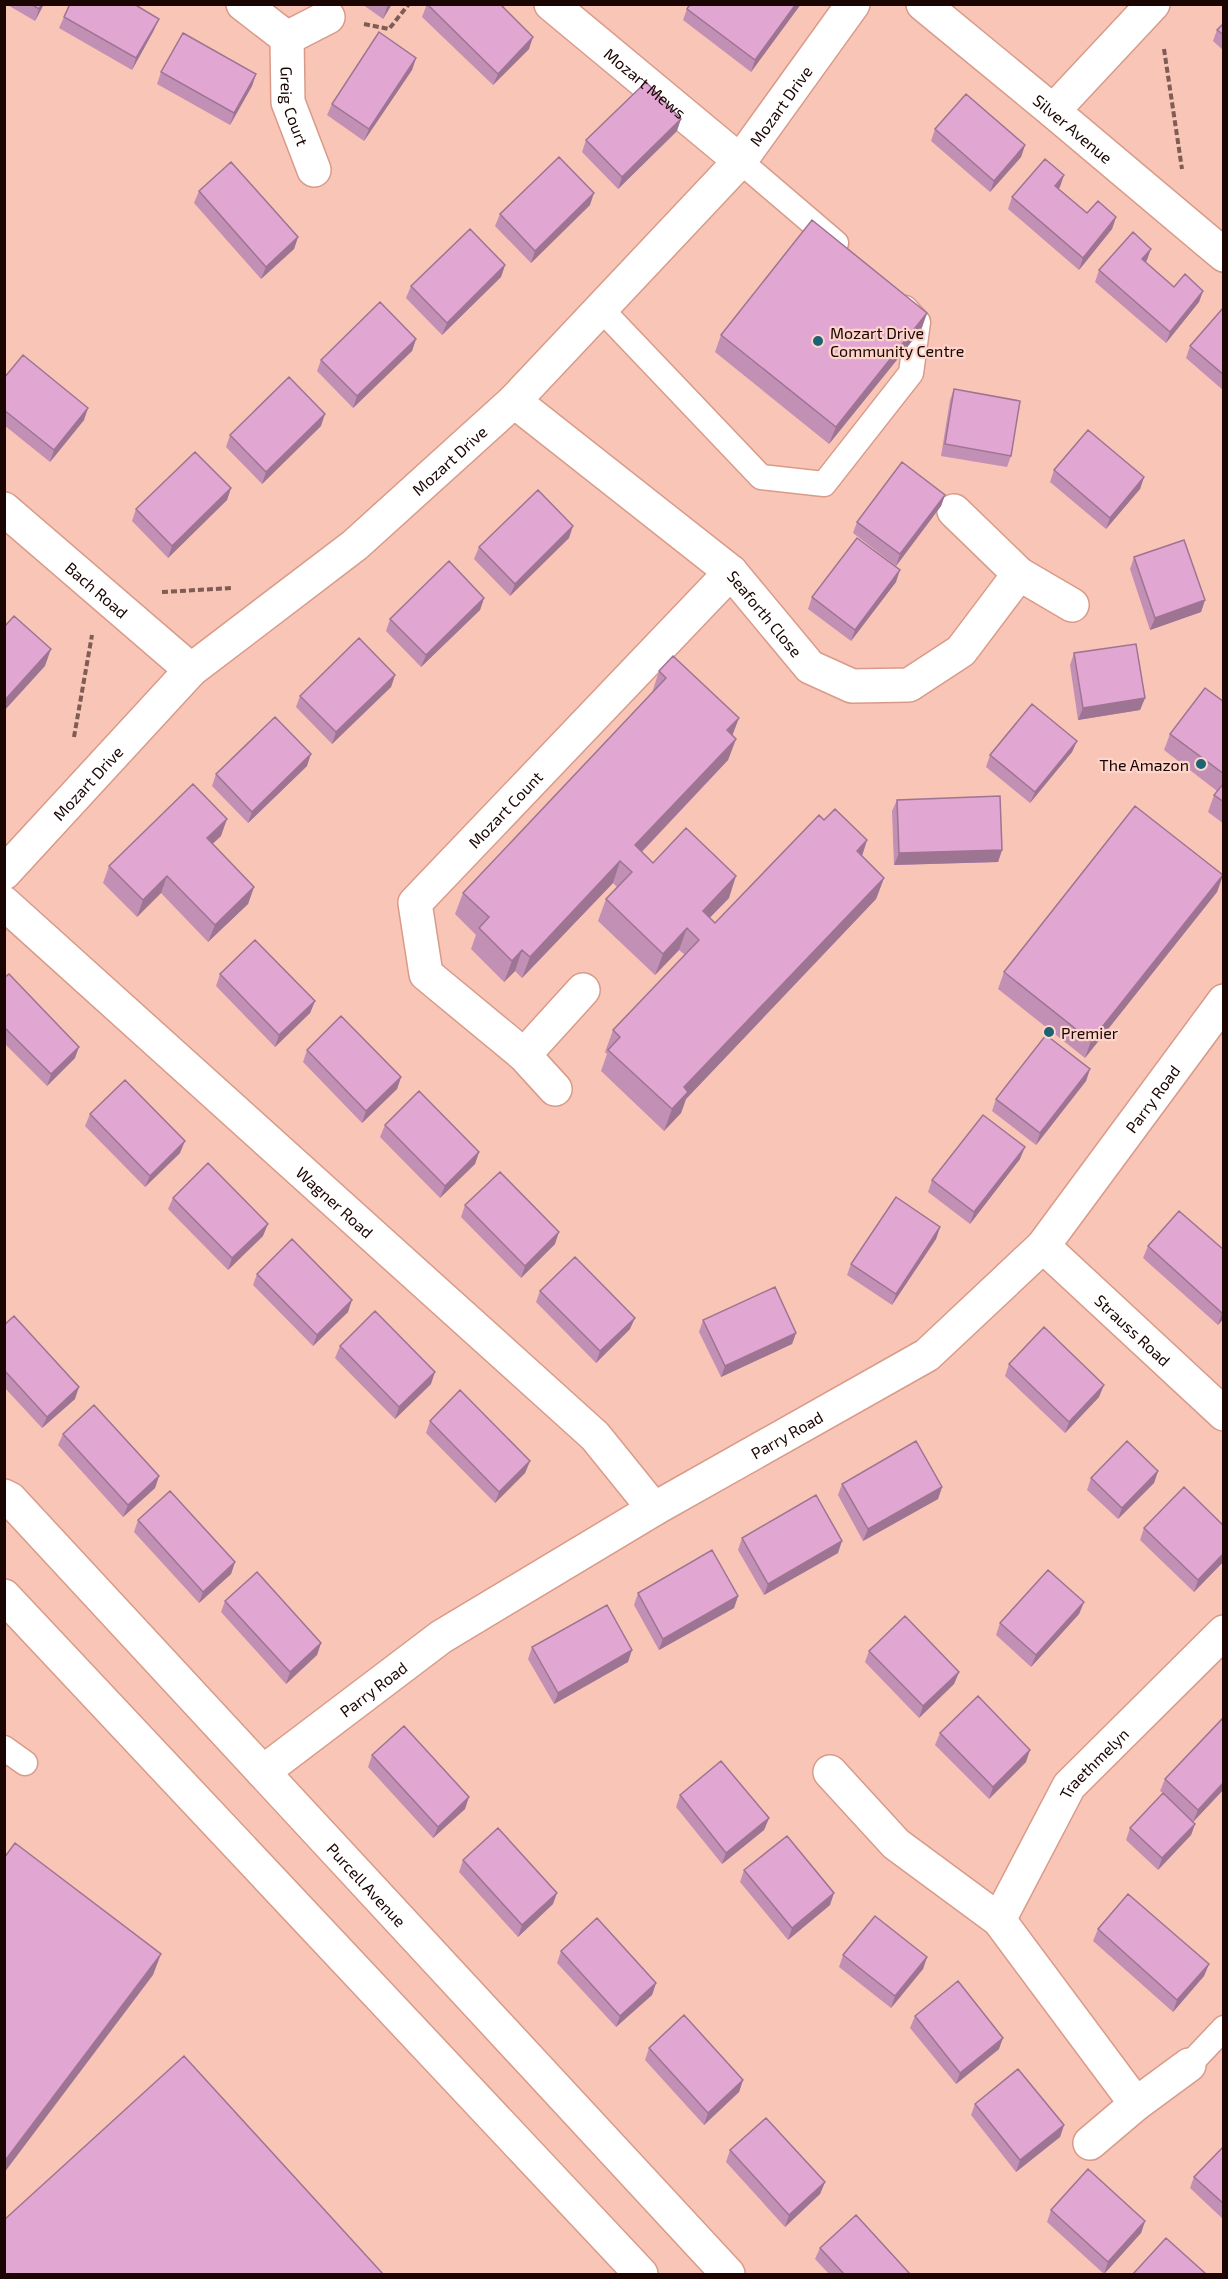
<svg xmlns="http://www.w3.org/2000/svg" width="1228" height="2279" viewBox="0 0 1228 2279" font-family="'Exo 2',sans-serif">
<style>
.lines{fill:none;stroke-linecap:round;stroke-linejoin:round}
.service-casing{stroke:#d99b89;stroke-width:27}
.minor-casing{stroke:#d99b89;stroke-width:36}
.path{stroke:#7f5c54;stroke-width:4;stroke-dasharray:6 3;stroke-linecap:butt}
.service{stroke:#fff;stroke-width:24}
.minor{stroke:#fff;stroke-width:33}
.wall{fill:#c28fb5}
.shaded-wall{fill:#9e7493}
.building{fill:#e1a6d2;stroke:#9e7493;stroke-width:1.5}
.poi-dot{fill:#1c6373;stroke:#fdd5ca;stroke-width:2}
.labels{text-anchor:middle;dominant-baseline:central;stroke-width:4.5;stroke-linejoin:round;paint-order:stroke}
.street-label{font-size:16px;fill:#1a0502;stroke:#fdd5ca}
.poi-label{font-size:16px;fill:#1a0502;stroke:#fdd5ca;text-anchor:start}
</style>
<rect width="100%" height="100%" fill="#f9c5b6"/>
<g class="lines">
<g class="service-casing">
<path id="service" d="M740 161 836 243
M602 310 761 477 824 484 911 373 918 322 905 308
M4 1748 25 1763
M1189 2065 1224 2028"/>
</g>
<g class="minor-casing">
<g id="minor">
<path d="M243 4 287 38 328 17"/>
<path id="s1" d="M551 4 740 161"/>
<path id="s2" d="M923 4 1053 111 1224 255"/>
<path id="s3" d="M287 38 288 102 314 170"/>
<path d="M1053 111 1153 4"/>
<path id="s4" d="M514 401 731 572 810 667 852 686 909 685 961 651 1019 574"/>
<path id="s5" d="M4 509 191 670"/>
<path d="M954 511 1019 574 1072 605"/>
<path id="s6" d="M4 873 191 670 355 545 514 401 740 161 853 4"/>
<path id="s7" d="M4 903 595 1436 654 1509"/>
<path d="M524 1055 583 990"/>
<path id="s8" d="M555 1089 524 1055 426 974 415 903 731 572"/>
<path id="s9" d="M1043 1246 1224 1414"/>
<path id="s10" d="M4 1496 10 1499 728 2274"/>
<path d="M4 1596 641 2274"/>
<path id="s11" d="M263 1772 441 1637 654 1509 927 1355 1043 1246 1224 1001"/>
<path d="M830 1772 896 1844 999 1920"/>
<path d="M1136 2104 1189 2065"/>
<path id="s12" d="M1090 2143 1136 2104 999 1920 1069 1786 1224 1632"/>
</g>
</g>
<path class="path" d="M364 24 389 29 409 4
M1164 49 1182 169
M162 592 232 588
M74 737 92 635"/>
<use href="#service" class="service"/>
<use href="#minor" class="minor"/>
</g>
<path class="wall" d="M6 4H44L35 21Z
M362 4H392L383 19Z
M427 4 529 49 493 85 422 17Z
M690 4H801L751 72 683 20 687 9Z
M64 17 154 30 132 70 59 28Z
M1224 23V51L1213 41 1217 30Z
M416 58 412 70 364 141 327 115 332 104Z
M161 72 256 74 252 86 230 125 157 84Z
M935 129 1025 145 1021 157 990 192 931 141Z
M677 131 618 189 582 152 586 140Z
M1060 187 1058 189 1087 213 1116 217 1112 229 1079 270 1008 209 1012 197Z
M199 191 298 237 294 249 261 279 194 203Z
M590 205 531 263 495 226 500 214Z
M1147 260 1146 262 1174 287 1203 291 1199 302 1166 343 1095 282 1099 270Z
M505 265 501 277 442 335 406 298 411 286Z
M1224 309V391L1186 358 1190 346Z
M927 313 921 330 829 444 715 352 721 335Z
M416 339 412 351 353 408 317 371 321 360Z
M4 378 84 420 50 462 4 425Z
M954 389 1011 456 1007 467 941 456 950 400Z
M321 426 262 484 226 447 230 435Z
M1054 470 1144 477 1140 489 1106 529 1050 482Z
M231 488 227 500 168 558 132 521 136 509Z
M945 495 941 506 896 566 853 533 857 522Z
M569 538 510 596 474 559 479 547Z
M1134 557 1205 600 1201 612 1150 630 1130 569Z
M896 582 851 641 808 609 812 597Z
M484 598 480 610 421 667 386 631 390 619Z
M1074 653 1145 698 1140 710 1078 720 1070 665Z
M659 671 736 739 728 760 642 852 653 863 729 898 709 918 715 923 824 820 867 840 862 856 884 878 876 899 686 1099 681 1113 664 1131 601 1071 607 1054 605 1052 613 1030 685 955 679 950 655 975 598 921 606 899 617 887 613 883 522 978 515 971 504 982 471 949 476 935 455 914 463 893 652 693Z
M395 675 391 687 332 744 296 707 300 696Z
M1224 702V824L1208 812 1214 795 1217 791 1164 750 1170 734Z
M1077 741 1072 752 1030 803 986 767 990 755Z
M307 766 248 823 212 786 216 774Z
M897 800 1002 850 998 862 894 865 892 811Z
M221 836 212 844 254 887 248 904 208 942 161 893 137 917 103 883 109 866Z
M1223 875 1217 892 1085 1058 998 989 1004 972Z
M220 974 315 1001 310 1013 275 1047 216 986Z
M4 978 75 1058 47 1086 4 1043Z
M307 1050 401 1077 397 1089 362 1123 303 1062Z
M1090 1069 1086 1081 1036 1145 992 1111 996 1099Z
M90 1114 180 1153 145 1187 85 1126Z
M385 1125 479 1152 475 1164 440 1198 380 1137Z
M1020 1159 970 1224 928 1192 932 1180Z
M173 1198 263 1236 228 1270 168 1209Z
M465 1205 555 1244 521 1278 461 1217Z
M940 1227 936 1239 892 1305 847 1275 851 1264Z
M1148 1246 1224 1250V1318L1218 1325 1143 1258Z
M257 1274 348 1312 313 1346 253 1285Z
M540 1291 630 1329 596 1363 536 1302Z
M703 1320 796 1333 792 1344 721 1377 699 1332Z
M4 1325 75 1399 42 1428 4 1387Z
M340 1346 431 1384 395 1419 335 1358Z
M1009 1364 1099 1397 1065 1433 1005 1376Z
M430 1421 530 1461 525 1473 495 1503 426 1433Z
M63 1434 159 1476 155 1488 123 1517 58 1445Z
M1158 1471 1154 1483 1118 1519 1087 1490 1091 1478Z
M842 1484 942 1487 938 1499 863 1541 838 1495Z
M138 1520 235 1562 231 1574 199 1603 134 1532Z
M1224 1526V1561L1194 1592 1140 1540 1144 1528Z
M742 1538 838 1553 764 1595 738 1550Z
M638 1593 738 1596 734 1608 659 1650 634 1605Z
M225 1601 321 1643 317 1655 286 1684 221 1612Z
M1084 1602 1079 1614 1031 1667 996 1635 1000 1623Z
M532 1647 628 1662 554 1704 528 1659Z
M869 1651 959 1672 954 1684 919 1718 865 1662Z
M940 1733 1026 1762 989 1799 935 1745Z
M372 1755 465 1809 433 1838 368 1767Z
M1165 1779 1224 1789 1193 1822 1195 1824 1191 1835 1158 1870 1126 1840 1130 1828 1163 1793 1160 1791Z
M680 1795 769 1818 764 1830 722 1864 676 1807Z
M463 1860 553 1904 518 1937 459 1872Z
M744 1870 830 1905 788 1940 740 1882Z
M1098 1929 1209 1964 1204 1976 1173 2012 1093 1941Z
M561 1951 656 1983 652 1995 616 2027 557 1963Z
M843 1955 927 1957 923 1969 891 2008 839 1967Z
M915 2016 999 2049 956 2084 910 2028Z
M649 2048 743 2080 739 2092 704 2125 645 2060Z
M975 2104 1064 2125 1060 2137 1016 2172 971 2115Z
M1224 2146V2220L1190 2188 1194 2177Z
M730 2150 825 2182 820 2194 785 2227 726 2162Z
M1051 2210 1145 2221 1141 2233 1104 2274 1047 2222Z
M820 2248 910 2274H829L815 2259Z"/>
<path class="shaded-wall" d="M42 4H44L35 21 39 9Z
M389 4H392L383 19 387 7Z
M796 4H801L751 72 755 60Z
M159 19 154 30 132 70 136 58Z
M533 37 529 49 493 85 498 74Z
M416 58 412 70 364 141 369 129Z
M256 74 252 86 230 125 234 113Z
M681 119 677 131 618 189 622 177Z
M1025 145 1021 157 990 192 994 181Z
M1064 175 1060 187 1051 197 1055 186Z
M594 193 590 205 531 263 535 251Z
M1116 217 1112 229 1079 270 1083 258Z
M298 237 294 249 261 279 266 267Z
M1151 249 1147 260 1138 271 1142 259Z
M505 265 501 277 442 335 447 323Z
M1203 291 1199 302 1166 343 1170 332Z
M927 313 921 330 829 444 836 427Z
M416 339 412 351 353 408 357 396Z
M88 408 84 420 50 462 54 450Z
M325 414 321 426 262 484 266 472Z
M1144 477 1140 489 1106 529 1110 518Z
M231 488 227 500 168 558 172 546Z
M945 495 941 506 896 566 900 554Z
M573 526 569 538 510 596 515 584Z
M900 570 896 582 851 641 855 630Z
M484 598 480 610 421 667 426 655Z
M1205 600 1201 612 1150 630 1155 618Z
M51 649 45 666 4 711V701Z
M395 675 391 687 332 744 336 732Z
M1145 698 1140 710 1078 720 1083 708Z
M739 718 731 739 727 730Z
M736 739 728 760 627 867 635 845Z
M1077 741 1072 752 1030 803 1035 792Z
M311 754 307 766 248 823 252 812Z
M227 819 221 836 201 855 207 838Z
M867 840 860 862 857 851Z
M1002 850 998 862 894 865 899 853Z
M620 861 613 883 522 978 530 957Z
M1223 875 1217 892 1085 1058 1091 1041Z
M167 876 161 893 137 917 143 900Z
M736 876 729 898 695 933 703 911Z
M884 878 876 899 686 1099 681 1113 664 1131 672 1109 684 1087Z
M254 887 248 904 208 942 215 925Z
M687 928 679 950 655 975 663 954Z
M522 950 515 971 504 982 512 961Z
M315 1001 310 1013 275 1047 279 1035Z
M79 1047 75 1058 47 1086 51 1074Z
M1090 1069 1086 1081 1036 1145 1040 1133Z
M401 1077 397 1089 362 1123 366 1111Z
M185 1141 180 1153 145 1187 150 1176Z
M1025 1147 1020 1159 970 1224 974 1212Z
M479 1152 475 1164 440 1198 445 1186Z
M268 1224 263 1236 228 1270 232 1258Z
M940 1227 936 1239 892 1305 896 1294Z
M559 1232 555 1244 521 1278 525 1266Z
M352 1300 348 1312 313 1346 317 1335Z
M1224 1311V1318L1218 1325 1222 1313Z
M635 1318 630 1329 596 1363 600 1351Z
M796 1333 792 1344 721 1377 725 1366Z
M435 1372 431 1384 395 1419 399 1407Z
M1104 1385 1099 1397 1065 1433 1069 1422Z
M79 1387 75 1399 42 1428 47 1417Z
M530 1461 525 1473 495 1503 499 1492Z
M1158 1471 1154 1483 1118 1519 1122 1508Z
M159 1476 155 1488 123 1517 128 1505Z
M942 1487 938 1499 863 1541 868 1529Z
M842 1541 838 1553 764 1595 768 1584Z
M1224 1553V1561L1194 1592 1198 1580Z
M235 1562 231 1574 199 1603 203 1592Z
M738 1596 734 1608 659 1650 663 1639Z
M1084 1602 1079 1614 1031 1667 1036 1655Z
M321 1643 317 1655 286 1684 290 1672Z
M632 1650 628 1662 554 1704 558 1693Z
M959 1672 954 1684 919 1718 923 1706Z
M1030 1750 1026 1762 989 1799 993 1787Z
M1224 1782V1789L1193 1822 1198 1810Z
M469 1797 465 1809 433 1838 438 1827Z
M769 1818 764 1830 722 1864 726 1853Z
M1195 1824 1191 1835 1158 1870 1162 1858Z
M557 1893 553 1904 518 1937 522 1925Z
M834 1893 830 1905 788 1940 792 1928Z
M161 1954 153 1975 4 2173V2162Z
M927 1957 923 1969 891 2008 895 1996Z
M1209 1964 1204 1976 1173 2012 1177 2000Z
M656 1983 652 1995 616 2027 620 2016Z
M1003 2038 999 2049 956 2084 960 2073Z
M743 2080 739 2092 704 2125 708 2113Z
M1064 2125 1060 2137 1016 2172 1020 2160Z
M825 2182 820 2194 785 2227 789 2215Z
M1145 2221 1141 2233 1104 2274 1108 2262Z"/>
<path class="building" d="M31 4H42L39 9Z
M70 4H134L159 19 136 58 64 17Z
M427 4H500L533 37 498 74Z
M690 4H796L755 60 687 9Z
M1224 23V35L1217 30Z
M379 32 416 58 369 129 332 104Z
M183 33 256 74 234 113 161 72Z
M646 82 681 119 622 177 586 140Z
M966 94 1025 145 994 181 935 129Z
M559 157 594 193 535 251 500 214Z
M1045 159 1064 175 1055 186 1087 213 1098 201 1116 217 1083 258 1012 197Z
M231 162 298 237 266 267 199 191Z
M812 220 927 313 836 427 721 335Z
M470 229 505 265 447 323 411 286Z
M1133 232 1151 249 1142 259 1174 287 1185 274 1203 291 1170 332 1099 270Z
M380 302 416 339 357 396 321 360Z
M1223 308 1224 309V375L1190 346Z
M23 355 88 408 54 450 4 410V378Z
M289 377 325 414 266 472 230 435Z
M954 389 1020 401 1011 456 945 444Z
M1088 430 1144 477 1110 518 1054 470Z
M195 452 231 488 172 546 136 509Z
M902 462 945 495 900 554 857 522Z
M538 490 573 526 515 584 479 547Z
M857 538 900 570 855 630 812 597Z
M1184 540 1205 600 1155 618 1134 557Z
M449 561 484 598 426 655 390 619Z
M14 616 51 649 4 701V627Z
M359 638 395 675 336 732 300 696Z
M1136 644 1145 698 1083 708 1074 653Z
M673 656 739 718 727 730 736 739 635 845 653 863 686 828 736 876 703 911 715 923 819 815 824 820 835 809 867 840 857 851 884 878 684 1087 688 1092 672 1109 608 1050 620 1037 613 1030 699 940 687 928 663 954 606 899 632 872 620 861 530 957 522 950 512 961 479 928 489 917 463 893 666 678 659 671Z
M1205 688 1224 702V774L1170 734Z
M1032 704 1077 741 1035 792 990 755Z
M275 717 311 754 252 812 216 774Z
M1224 783V802L1214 795Z
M193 784 227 819 207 838 254 887 215 925 167 876 143 900 109 866Z
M1000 796 1002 850 899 853 897 800Z
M1135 806 1223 875 1091 1041 1004 972Z
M255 940 315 1001 279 1035 220 974Z
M9 974 79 1047 51 1074 4 1027V978Z
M341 1016 401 1077 366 1111 307 1050Z
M1046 1035 1090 1069 1040 1133 996 1099Z
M125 1080 185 1141 150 1176 90 1114Z
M419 1091 479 1152 445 1186 385 1125Z
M983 1115 1025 1147 974 1212 932 1180Z
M208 1163 268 1224 232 1258 173 1198Z
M500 1172 559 1232 525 1266 465 1205Z
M896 1197 940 1227 896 1294 851 1264Z
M1179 1211 1224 1250V1311L1222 1313 1148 1246Z
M292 1239 352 1300 317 1335 257 1274Z
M575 1257 635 1318 600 1351 540 1291Z
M775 1287 796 1333 725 1366 703 1320Z
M375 1311 435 1372 399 1407 340 1346Z
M14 1316 79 1387 47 1417 4 1370V1325Z
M1044 1327 1104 1385 1069 1422 1009 1364Z
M460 1390 530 1461 499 1492 430 1421Z
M94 1405 159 1476 128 1505 63 1434Z
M916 1441 942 1487 868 1529 842 1484Z
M1127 1441 1158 1471 1122 1508 1091 1478Z
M1184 1487 1224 1526V1553L1198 1580 1144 1528Z
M170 1491 235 1562 203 1592 138 1520Z
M816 1495 842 1541 768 1584 742 1538Z
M712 1550 738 1596 663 1639 638 1593Z
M1048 1570 1084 1602 1036 1655 1000 1623Z
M257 1572 321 1643 290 1672 225 1601Z
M607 1605 632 1650 558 1693 532 1647Z
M905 1616 959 1672 923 1706 869 1651Z
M978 1696 1030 1750 993 1787 940 1733Z
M1224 1717V1782L1198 1810 1165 1779Z
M404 1726 469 1797 438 1827 372 1755Z
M721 1761 769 1818 726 1853 680 1795Z
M1163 1793 1195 1824 1162 1858 1130 1828Z
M498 1828 557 1893 522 1925 463 1860Z
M787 1836 834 1893 792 1928 744 1870Z
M15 1843 161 1954 4 2162V1858Z
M1128 1894 1209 1964 1177 2000 1098 1929Z
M875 1916 927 1957 895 1996 843 1955Z
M597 1918 656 1983 620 2016 561 1951Z
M958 1981 1003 2038 960 2073 915 2016Z
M684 2015 743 2080 708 2113 649 2048Z
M184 2056 383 2274H4V2220Z
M1018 2069 1064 2125 1020 2160 975 2104Z
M766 2118 825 2182 789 2215 730 2150Z
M1224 2146V2204L1194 2177Z
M1088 2169 1145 2221 1108 2262 1051 2210Z
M856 2215 910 2274H844L820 2248Z
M1166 2238 1206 2274H1133Z"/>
<g class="poi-dot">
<circle cx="818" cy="341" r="6"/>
<circle cx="1201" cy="764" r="6"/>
<circle cx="1049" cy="1032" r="6"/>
</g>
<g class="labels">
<g class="street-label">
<text stroke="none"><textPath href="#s1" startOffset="123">Mozart Mews</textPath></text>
<text stroke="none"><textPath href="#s3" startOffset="69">Greig Court</textPath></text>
<text stroke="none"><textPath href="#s6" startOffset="1095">Mozart Drive</textPath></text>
<text stroke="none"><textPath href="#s2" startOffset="195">Silver Avenue</textPath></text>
<text stroke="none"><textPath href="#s6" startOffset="609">Mozart Drive</textPath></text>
<text stroke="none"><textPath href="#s5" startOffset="123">Bach Road</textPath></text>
<text stroke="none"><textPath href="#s4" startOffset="330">Seaforth Close</textPath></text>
<text stroke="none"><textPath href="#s6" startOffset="123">Mozart Drive</textPath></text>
<text stroke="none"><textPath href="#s8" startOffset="375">Mozart Count</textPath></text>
<text stroke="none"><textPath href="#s11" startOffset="1128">Parry Road</textPath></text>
<text stroke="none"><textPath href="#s7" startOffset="446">Wagner Road</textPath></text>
<text stroke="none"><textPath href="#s9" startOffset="123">Strauss Road</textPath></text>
<text stroke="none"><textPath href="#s11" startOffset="624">Parry Road</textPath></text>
<text stroke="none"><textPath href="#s11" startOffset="138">Parry Road</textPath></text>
<text stroke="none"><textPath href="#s12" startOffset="474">Traethmelyn</textPath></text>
<text stroke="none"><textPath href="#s10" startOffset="532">Purcell Avenue</textPath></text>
</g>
<g class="poi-label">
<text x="830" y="332">Mozart Drive<tspan x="830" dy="18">Community Centre</tspan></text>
<text x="1189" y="764" text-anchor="end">The Amazon</text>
<text x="1061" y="1032">Premier</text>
</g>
</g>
<rect width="1228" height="2279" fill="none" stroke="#1a0502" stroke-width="12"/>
</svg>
